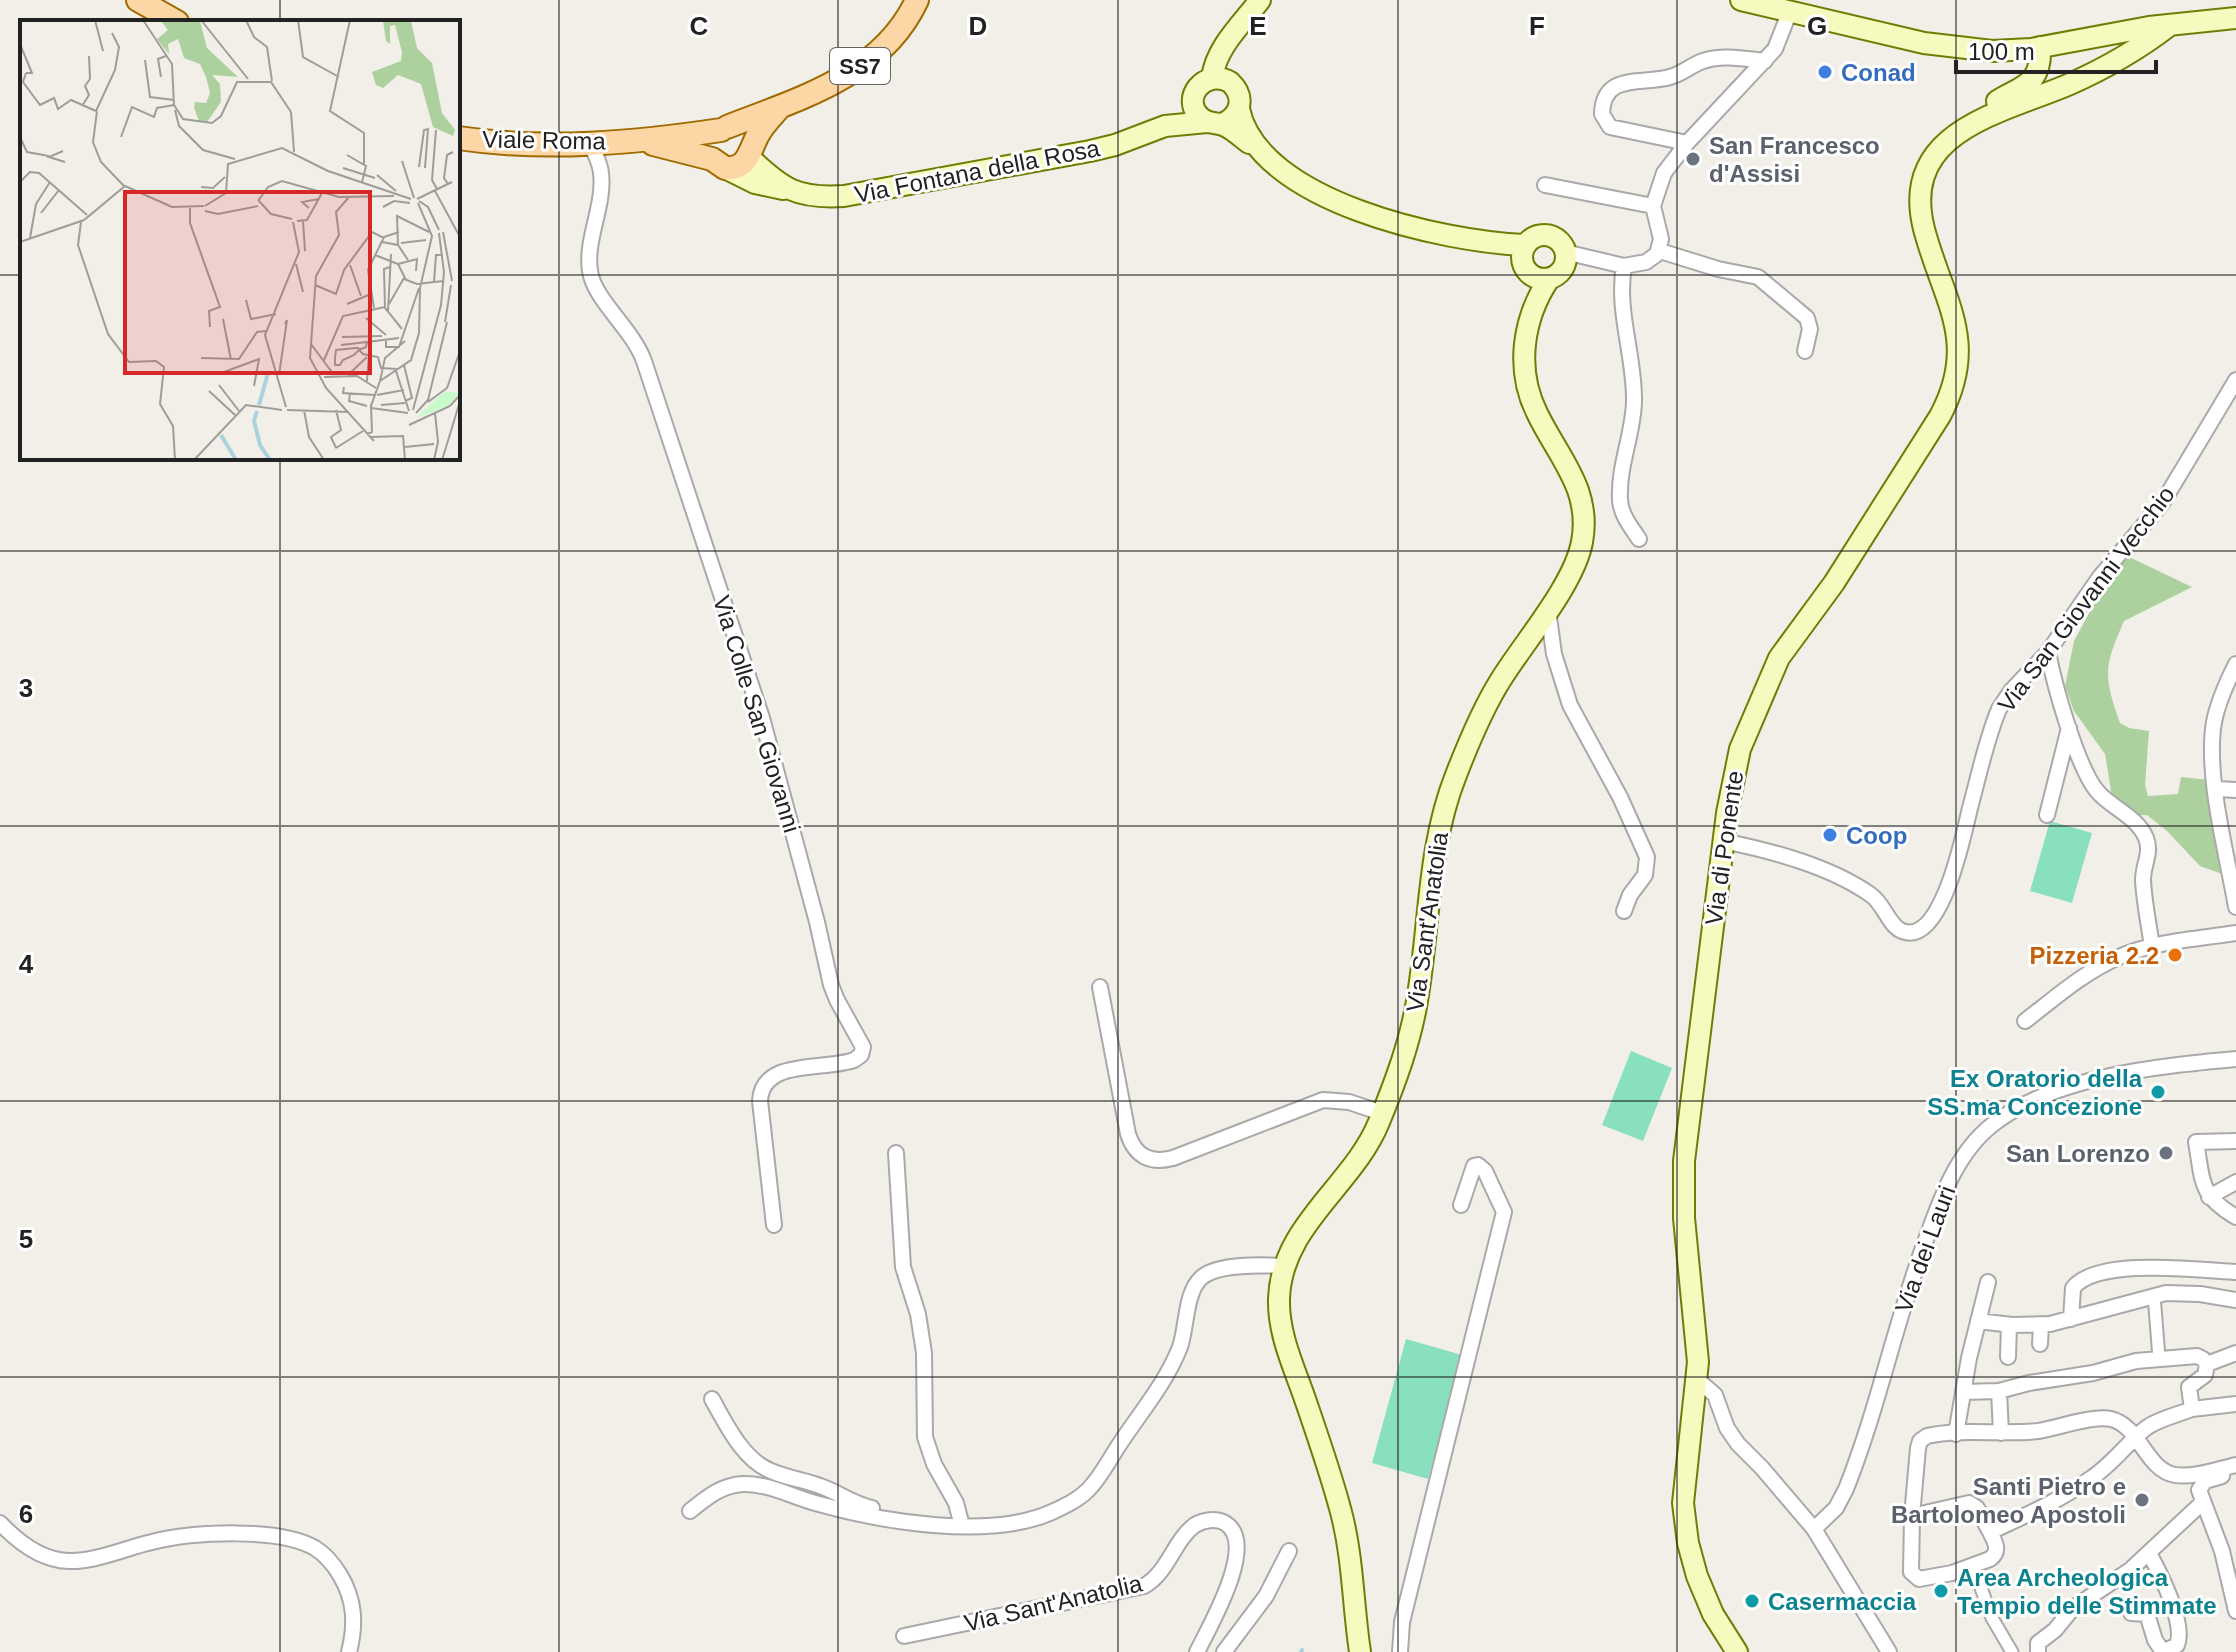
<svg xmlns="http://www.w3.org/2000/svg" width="2236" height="1652" viewBox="0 0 2236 1652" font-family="Helvetica,sans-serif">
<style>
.forest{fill:#add19e}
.pitch{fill:#88e0be}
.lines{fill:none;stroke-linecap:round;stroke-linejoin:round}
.stream{stroke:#aad3df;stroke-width:4}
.pedestrian-casing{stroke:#a9a9a9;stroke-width:15}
.minor-casing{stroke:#a9a9a9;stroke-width:18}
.secondary-casing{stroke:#707d05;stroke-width:24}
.primary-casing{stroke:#a06b00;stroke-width:26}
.pedestrian{stroke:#fff;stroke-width:11}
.minor{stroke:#fff;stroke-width:14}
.secondary{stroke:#f7fabf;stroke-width:20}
.primary{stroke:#fcd6a4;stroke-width:22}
.grid{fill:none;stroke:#222;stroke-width:2;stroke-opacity:0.55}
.shop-dot{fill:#3f7fe0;stroke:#fff;stroke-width:3}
.worship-dot{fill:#6b7280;stroke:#fff;stroke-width:3}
.food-dot{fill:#e8710a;stroke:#fff;stroke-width:3}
.culture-dot{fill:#0f9aa8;stroke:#fff;stroke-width:3}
.labels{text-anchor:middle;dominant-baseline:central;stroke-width:6;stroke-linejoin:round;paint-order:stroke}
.shield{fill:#fff;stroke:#646464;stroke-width:2}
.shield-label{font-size:22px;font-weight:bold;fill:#222}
.shop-label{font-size:24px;font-weight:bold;fill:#366cbe;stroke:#fff;text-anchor:start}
.street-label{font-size:24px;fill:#222;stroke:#fff}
.worship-label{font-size:24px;font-weight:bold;fill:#5b616d;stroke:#fff;text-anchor:end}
.food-label{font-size:24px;font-weight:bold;fill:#c56008;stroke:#fff;text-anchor:end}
.culture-label{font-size:24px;font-weight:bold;fill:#0d838f;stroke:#fff;text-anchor:start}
.inset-river{fill:none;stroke:#aad3df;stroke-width:4}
.inset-road{fill:none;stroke:#9f9d99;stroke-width:2}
.view{fill:#d62828;fill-opacity:0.15;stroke:#d62828;stroke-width:4}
.inset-edge{fill:none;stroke:#222;stroke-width:4}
.grid-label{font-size:26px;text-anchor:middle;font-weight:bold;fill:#222;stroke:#fff;stroke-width:6;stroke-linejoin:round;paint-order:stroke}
</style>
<rect width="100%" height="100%" fill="#f2efe9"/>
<path class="forest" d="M2127 556 2192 587 2124 621C2104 667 2103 675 2120 723L2129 728 2149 731 2145 785 2148 796 2178 794 2181 777 2210 780 2225 875 2200 866 2167 831 2147 815H2135L2112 797 2105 754 2074 711 2065 686 2074 641 2106 582Z"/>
<path class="pitch" d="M2050 821 2092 833 2072 903 2030 891Z
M1631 1051 1672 1068 1643 1141 1602 1125Z
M1406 1339 1462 1355 1428 1479 1372 1463Z"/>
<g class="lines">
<path class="stream" d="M1301 1652 1302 1650"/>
<g class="pedestrian-casing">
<path id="pedestrian" d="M2154 1295 2159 1358
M1973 1566 1992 1618 2012 1652"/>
</g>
<g class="minor-casing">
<path id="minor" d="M1687 143 1610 127 1602 114C1603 72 1642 85 1670 77 1682 74 1691 65 1703 61 1722 54 1746 59 1765 61
M591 144C594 153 600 162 601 173 605 206 585 239 590 271 594 300 632 328 644 361L762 718 817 922 831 985 837 1000 863 1047 861 1055 854 1060C824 1071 762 1058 760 1101L774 1225
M1545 185 1653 206
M1660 251 1718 269 1758 277 1807 318 1810 329 1805 351
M1565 252 1624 266 1646 262 1657 254 1661 239 1653 206 1664 173 1687 143 1775 49 1790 11
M1624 266C1616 312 1635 356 1634 402 1633 435 1618 467 1620 500 1621 515 1631 527 1639 539
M1548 610 1554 654 1570 705 1620 797 1647 857 1645 875 1630 895 1624 911
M2048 652C2054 684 2077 767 2097 791 2111 808 2137 816 2146 838 2152 853 2143 864 2143 880 2144 902 2149 925 2152 947
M2236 664C2227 682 2218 701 2214 722 2205 775 2227 854 2236 907
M2217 789 2236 790
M2047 815 2069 728
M1723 841C1772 851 1830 866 1871 895 1884 904 1889 926 1902 931 1942 947 1964 832 1970 808 1979 775 1986 740 1999 709L2011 691 2048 652 2099 578 2163 502 2236 380
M1100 987 1128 1134C1135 1156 1150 1164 1173 1158L1323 1100 1349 1102 1382 1113
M2025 1021C2055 998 2084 972 2119 957 2154 941 2198 939 2236 933
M2236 1141 2196 1142C2203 1182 2199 1195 2236 1217
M896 1153 903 1267 918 1314 924 1353 925 1437 934 1464 956 1503 962 1526
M2209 1197 2236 1182
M2071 1319 2073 1288C2097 1257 2199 1270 2236 1272
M1978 1321 2012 1325 2050 1324 2166 1293 2200 1294 2236 1300
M2040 1344 2041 1325
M2008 1357 2009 1325
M2207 1364 2205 1375 2189 1387 2192 1409C2177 1415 2158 1419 2146 1428 2126 1444 2112 1465 2090 1479 2059 1501 2024 1516 1990 1532 1995 1542 2001 1551 1990 1559L1952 1573 1919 1579 1911 1572 1912 1516 1918 1448 1920 1441 1927 1436C1963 1428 2001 1435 2038 1431 2058 1428 2093 1415 2111 1419 2140 1426 2146 1470 2175 1475 2194 1478 2218 1469 2236 1465
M2207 1364 2236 1353
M1698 1380 1715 1395 1727 1428 1738 1444 1762 1468 1814 1529 1889 1652
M1999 1391 2001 1433
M1963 1392 1999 1391 2029 1383 2093 1373 2136 1361 2197 1356 2203 1359 2207 1364
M712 1399C726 1424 743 1460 771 1471 787 1478 804 1480 820 1486 838 1492 853 1504 872 1508
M2192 1409 2236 1404
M1956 1434 1969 1358 1988 1282
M2222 1476 2205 1481 2199 1490 2222 1551 2236 1611
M690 1511C706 1498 721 1485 743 1484 768 1483 795 1498 819 1504 883 1522 990 1540 1052 1512 1065 1506 1078 1500 1088 1490 1101 1477 1109 1460 1119 1445 1140 1413 1166 1383 1180 1347 1187 1327 1185 1293 1201 1278 1217 1263 1263 1265 1284 1266
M1912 1516 1969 1503 1977 1508 1990 1532
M0 1523C18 1542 41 1560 68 1561 96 1562 125 1548 152 1542 192 1532 279 1527 315 1548 326 1555 334 1565 340 1575 355 1600 356 1624 349 1652
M1814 1529 1836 1508 1846 1489C1879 1406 1896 1318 1928 1234 1942 1195 1958 1152 1992 1125 2053 1076 2160 1066 2236 1059
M2149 1553C2160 1573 2186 1624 2177 1645L2163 1652
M2131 1613 2147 1614 2155 1640 2163 1652
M904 1636 1144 1586C1168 1573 1174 1540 1195 1525 1203 1520 1216 1518 1225 1523 1259 1543 1209 1627 1197 1652
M1224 1652 1266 1596 1289 1551
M1400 1652 1402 1622 1504 1212 1485 1171 1478 1165 1474 1166 1461 1205
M2038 1652V1643L2055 1630 2073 1608 2130 1570 2203 1502"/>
</g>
<g class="secondary-casing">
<path id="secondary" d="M1741 0 1924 43 1992 51 2031 49 2149 27 2236 18
M1212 78C1216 47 1242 24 1260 0
M1997 101C2024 85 2042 84 2040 47
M1239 109C1258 202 1445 242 1525 245
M1222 124C1241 116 1246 97 1230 82 1205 68 1180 98 1200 117 1207 124 1215 122 1223 125 1232 128 1241 137 1249 143
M749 157C782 189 797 199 844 196L1090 151 1115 145 1165 126 1207 122
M725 168 755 183 783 189
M1522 257a22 22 0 1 1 44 0a22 22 0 1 1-44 0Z
M1360 1652C1353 1606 1353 1557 1341 1512 1331 1474 1318 1437 1305 1399 1294 1367 1278 1334 1279 1299 1281 1225 1353 1186 1379 1122 1395 1083 1410 1043 1417 1001 1430 926 1427 848 1456 775 1468 744 1482 710 1500 681 1524 642 1574 585 1582 542 1592 489 1558 457 1537 413 1515 369 1523 318 1549 279
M1737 1652 1713 1614 1697 1576 1688 1543 1683 1503 1698 1362 1684 1218V1161L1727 813 1740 749 1779 658 1834 583 1940 416C1980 341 1943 301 1924 229 1899 130 2003 113 2070 84 2106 68 2139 49 2170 25"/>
</g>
<g class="primary-casing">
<path id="primary" d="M138 0 177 22
M727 127C798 99 882 76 917 0
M458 138C545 151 634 143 721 130
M653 144 712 159 725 168C749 170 749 150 759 133 764 124 773 115 780 107"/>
</g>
<use href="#pedestrian" class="pedestrian"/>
<use href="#minor" class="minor"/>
<use href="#secondary" class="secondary"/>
<use href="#primary" class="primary"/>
</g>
<path class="grid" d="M280 0V22M559 0V1652M838 0V1652M1118 0V1652M1398 0V1652M1677 0V1652M1956 0V1652M0 275H22M458 275H2236M280 458V1652M0 551H2236M0 826H2236M0 1101H2236M0 1377H2236"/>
<g class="shop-dot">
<circle cx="1825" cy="72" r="8"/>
<circle cx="1830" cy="835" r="8"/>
</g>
<g class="worship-dot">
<circle cx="1693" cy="159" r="8"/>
<circle cx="2166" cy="1153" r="8"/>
<circle cx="2142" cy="1500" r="8"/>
</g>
<circle class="food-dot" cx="2175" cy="955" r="8"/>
<g class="culture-dot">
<circle cx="2158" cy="1092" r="8"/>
<circle cx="1941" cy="1591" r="8"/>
<circle cx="1752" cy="1601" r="8"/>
</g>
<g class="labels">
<rect class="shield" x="830" y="48" width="60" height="36" rx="6"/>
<g class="shield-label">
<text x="860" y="66">SS7</text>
</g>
<g class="shop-label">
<text x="1841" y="72">Conad</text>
<text x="1846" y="835">Coop</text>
</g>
<g class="street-label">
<text transform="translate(544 140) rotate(1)">Viale Roma</text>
<text transform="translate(977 171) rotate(-11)">Via Fontana della Rosa</text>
<text transform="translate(2086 599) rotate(-53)">Via San Giovanni Vecchio</text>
<text transform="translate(757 714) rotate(73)">Via Colle San Giovanni</text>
<text transform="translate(1724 848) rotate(-82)">Via di Ponente</text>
<text transform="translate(1427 922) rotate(-82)">Via Sant'Anatolia</text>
<text transform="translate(1925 1249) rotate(-70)">Via dei Lauri</text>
<text transform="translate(1053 1603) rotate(-13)">Via Sant'Anatolia</text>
</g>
<g class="worship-label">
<text x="1709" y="145" text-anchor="start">San Francesco<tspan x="1709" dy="28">d'Assisi</tspan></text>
<text x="2150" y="1153">San Lorenzo</text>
<text x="2126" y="1486">Santi Pietro e<tspan x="2126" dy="28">Bartolomeo Apostoli</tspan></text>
</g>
<g class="food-label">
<text x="2159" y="955">Pizzeria 2.2</text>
</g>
<g class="culture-label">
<text x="2142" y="1078" text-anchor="end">Ex Oratorio della<tspan x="2142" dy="28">SS.ma Concezione</tspan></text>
<text x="1957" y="1577">Area Archeologica<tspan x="1957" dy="28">Tempio delle Stimmate</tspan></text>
<text x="1768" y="1601">Casermaccia</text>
</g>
</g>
<g transform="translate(20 20)">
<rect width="440" height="440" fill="#f2efe9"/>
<path d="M141 1H180L187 28 218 57 192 55 200 64 201 82 187 102 179 101 174 88 175 82 186 83 190 73 186 57 180 44 164 38 158 19 148 24 149 34 137 19 148 10ZM363 1H391L397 28 412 43 422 93 435 110 433 116 413 107 401 64 378 55 363 68 356 65 352 52 381 41 382 32 375 5 370 6V24L366 21Z" fill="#add19e"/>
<path d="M425 371 439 373 428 386 396 398Z" fill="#c8facc"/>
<path class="inset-river" d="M239 385 248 353M237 391 234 401 240 425 250 440M201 415 216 440"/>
<path class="inset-road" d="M75 0 83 31M123 0 152 44 154 85 163 99 192 103 201 96 217 62H251L271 92 274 132M181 0 228 59M226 0 234 17 247 27 252 61M278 0 283 37 319 57M330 0 310 91 344 113V144M0 24 12 53H6M125 40 130 77 154 80M6 53 3 62 20 85 34 78 38 89 51 80 76 91M141 57 138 39 146 36M62 86 69 75 65 66 70 59 69 36M155 90 159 106 183 130 215 139M76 91 95 50 99 27 92 13M77 91 73 122 81 142 104 166M416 110 412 160 417 169M0 117 7 132 29 136M101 117 112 87 134 97 137 88 154 85M43 131 29 137 45 142M327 135 346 146 342 162M382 141 394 178M399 147 404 110 408 109 405 148M323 148 355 158M357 155 376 171M0 162 10 152 19 153 67 195M428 164 424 158 427 135 433 132M181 167 193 168 205 157M415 171 440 217M329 177 316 192 319 215 296 256 290 338 306 368 354 421M397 179 432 162M238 181 248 167 262 161 319 177 374 176M239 181 251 194 272 199M399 181 408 187 419 210M185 186 206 173 208 144 262 128 308 151 391 179M363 187 374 181 390 183M170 188V203L200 287 189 291 190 307M289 188 282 182 299 179M185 191 198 194 238 186M21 193 39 170M277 201 287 200 302 173M283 201 285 231M61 202 58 225 88 314 109 342 136 341 144 347 140 384 153 406 155 440M423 212 432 261M10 218 16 184 30 162M0 222 64 200 105 166 152 187 184 186M362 222 378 225 388 240M381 223 406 220M378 225 377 196 409 212M355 235 378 244 386 260M276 244 283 272M378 244 397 239 396 251M330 245 341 276M370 247 364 249 365 288 382 309M384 259 397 264 423 261M414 262 416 235H422M295 265 316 274 324 250 352 212 364 218M226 280 231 299 256 294M327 284 351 274M369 284 384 258M354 288 348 250 364 217 379 212M368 291 371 234M346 298 366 315M203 299 211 340M425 302 431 265M322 317 362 316M366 319V327H379L399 268M291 324 314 355M321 325 347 322M181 338 219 339 237 312 246 311M304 340 323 296 365 287M384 345 392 378 385 381M377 349 361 348 358 337 343 334 339 330 338 328H336L316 330 315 338V345H320L323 340 334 335 340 329H341L346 327 347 322 379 318M376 351 389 391M204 352 239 339 234 366M259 355 267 300 265 304M328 355 347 337M304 357 337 356 356 368M347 361 349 334M360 361 391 340 399 313 400 268 412 216 398 183M360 361 365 338 385 321M199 365 219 391M324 367 323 373 355 375M189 371 215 395M330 373 329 381 347 386M357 375 384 370M408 382 427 368 440 331M361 385 385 383M266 387 245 315 279 232 273 202M351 388 388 393M267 390 329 392M284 390 289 417 304 440M316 390 321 410 311 417 316 428M393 390 421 285 424 252 419 213M396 393 408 380 427 302M389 405 430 386 440 375M431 411 440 381M347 414 352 412 351 386 360 361M351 417 383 416 385 440M385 427 414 424M316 428 343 411M174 440 226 385 262 390M414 440 418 422 415 393M422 440 431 411"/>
<path class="view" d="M105 172H350V353H105Z"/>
<rect width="440" height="440" class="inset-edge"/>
</g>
<g class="grid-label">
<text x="699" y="35">C</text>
<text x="978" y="35">D</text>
<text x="1258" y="35">E</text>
<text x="1537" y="35">F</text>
<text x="1817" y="35">G</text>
<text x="26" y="697">3</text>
<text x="26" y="973">4</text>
<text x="26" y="1248">5</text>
<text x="26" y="1523">6</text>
</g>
<path d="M1956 60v12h200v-12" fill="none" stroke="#222222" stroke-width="4"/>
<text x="1968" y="60" font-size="24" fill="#222222" stroke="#ffffff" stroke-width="6" paint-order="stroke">100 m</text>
</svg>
